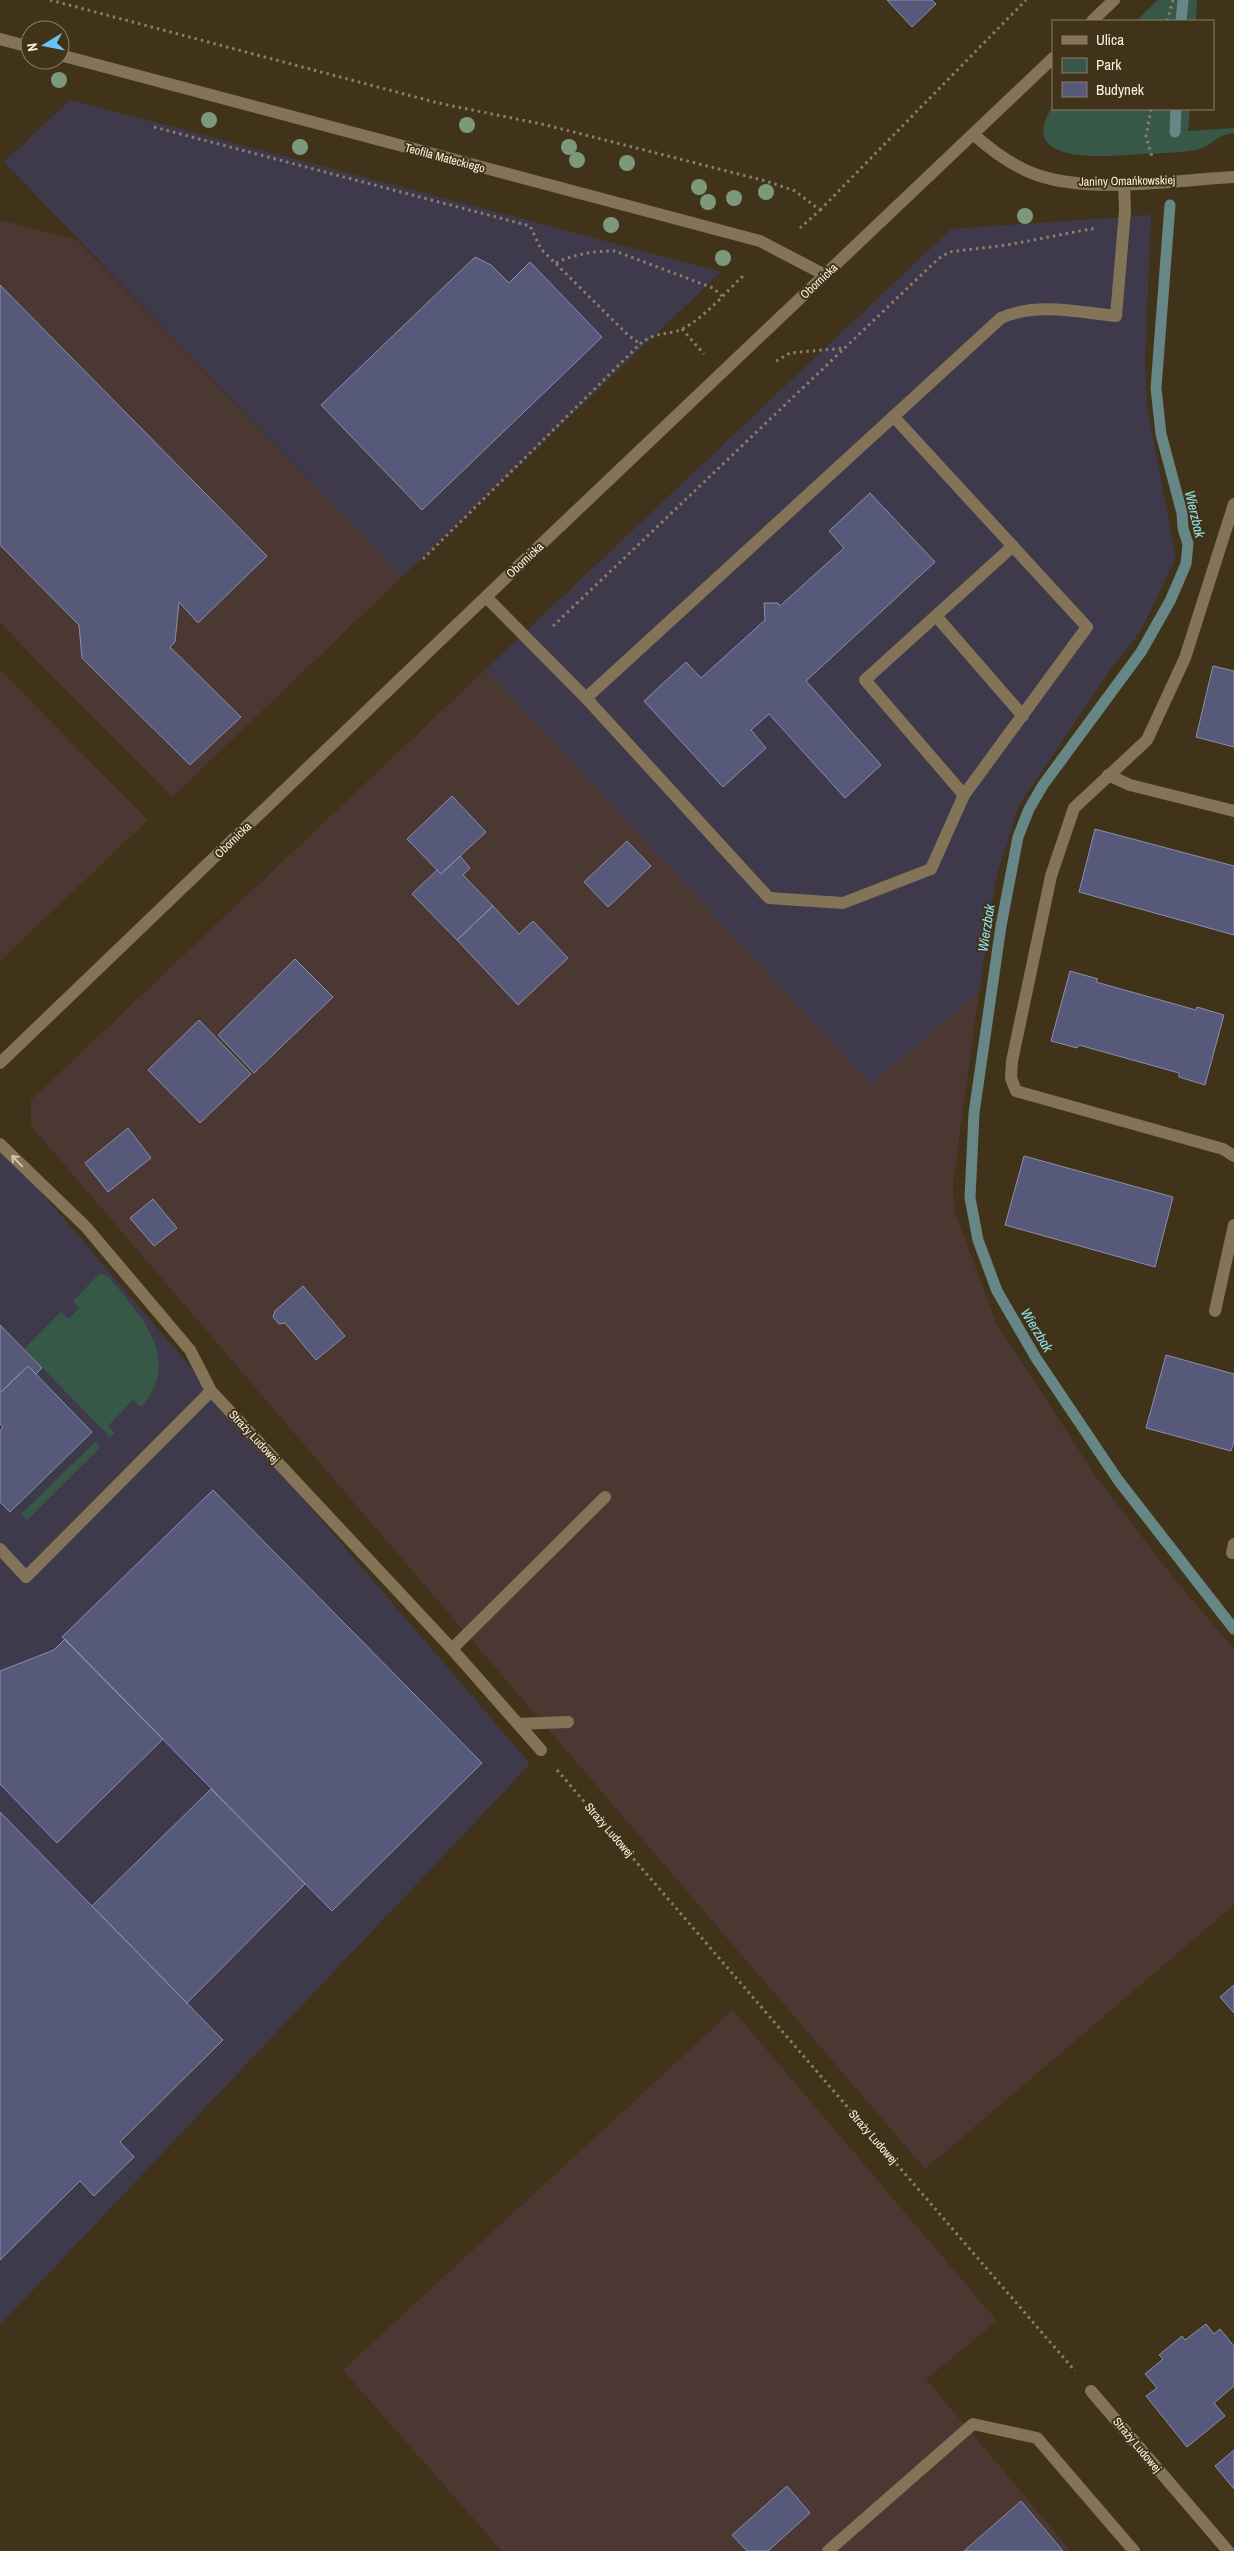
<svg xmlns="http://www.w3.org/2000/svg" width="1234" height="2551" viewBox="0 0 1234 2551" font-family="'Archivo Narrow',sans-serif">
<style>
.commercial{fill:#3f3a4b}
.industrial{fill:#4c3833}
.green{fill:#375747}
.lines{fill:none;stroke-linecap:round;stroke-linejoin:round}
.stream{stroke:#678686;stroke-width:11}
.building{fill:#57597a;stroke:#8c8ead}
.path{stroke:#8a7e68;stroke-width:3;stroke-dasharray:2.5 4;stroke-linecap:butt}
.lane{stroke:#847457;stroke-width:12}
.street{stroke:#847457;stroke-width:12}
.secondary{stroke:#847457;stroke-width:12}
.tree{fill:#7c9a7b}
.oneway{stroke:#d1c6b1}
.labels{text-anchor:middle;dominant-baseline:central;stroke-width:4;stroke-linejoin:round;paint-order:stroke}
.street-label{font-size:12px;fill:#fbf2e2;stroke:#413319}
.water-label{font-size:14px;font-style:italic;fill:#8ee3ed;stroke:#413319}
</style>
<rect width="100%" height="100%" fill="#413319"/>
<path class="commercial" d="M70 100 523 219 721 272 402 577 4 162Z
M1151 215 1145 359 1147 407 1176 558 1140 632 1113 666 1019 805 996 878 979 992 871 1085 486 669 951 229Z
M0 1144 530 1764 0 2325Z"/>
<path class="industrial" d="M0 220 77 240 402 577 172 797 0 623Z
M486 669 871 1085 979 992 953 1183 954 1209 996 1323 1097 1478 1172 1576 1234 1649V1905L925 2169 31 1126V1100Z
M0 670 148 820 0 961Z
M733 2010 997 2321 926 2379 1071 2551H502L343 2370Z"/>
<path class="green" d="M1158 0H1197L1196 21H1136Z
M1053 106V109H1190L1188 131 1234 128V133C1215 135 1211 147 1196 150 1179 153 1160 153 1143 154 1111 156 1012 167 1053 106Z
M100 1273 109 1277C140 1316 184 1359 141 1407L133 1400 108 1426 115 1433 110 1437 24 1349 61 1312 69 1319 79 1308 73 1301Z
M95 1442 100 1448 27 1520 21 1514Z"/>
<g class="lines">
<path class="stream" d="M1181 21 1183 0
M1175 132 1176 109
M1170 205 1156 388 1161 434 1182 513 1183 528 1188 544 1186 564 1170 601 1141 652 1043 785 1029 809 1018 837 1001 926 974 1113 970 1198 978 1240 997 1291 1036 1358 1118 1480 1234 1629"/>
</g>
<path class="building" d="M887 0H932L936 4 912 27Z
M475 257 491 265 509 283 530 262 602 337 422 510 321 405Z
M0 285 267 556 198 623 179 602 175 642 170 647 241 717 190 765 82 658 79 625 0 545Z
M870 493 935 562 806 681 881 765 845 798 769 714 751 730 766 748 723 787 644 701 686 662 701 678 765 620 764 603H778L780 606 844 548 829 531Z
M1213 666 1234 671V747L1196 737Z
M452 796 486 832 441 874 407 839Z
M1095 829 1234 866V935L1079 892Z
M627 841 651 866 608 907 584 882Z
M460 856 470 868 463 875 493 906 457 940 412 894 437 870 441 874Z
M493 906 519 934 533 921 568 958 518 1005 457 940Z
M295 959 333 997 254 1073 218 1035Z
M1070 971 1098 979 1096 982 1196 1010 1197 1007 1224 1015 1205 1085 1179 1077V1073L1079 1045 1077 1048 1051 1041Z
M199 1020 251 1074 200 1123 148 1070Z
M128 1128 151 1158 108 1192 85 1163Z
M1024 1156 1173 1197 1155 1267 1005 1225Z
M153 1199 177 1228 154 1246 130 1218Z
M303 1286 345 1336 316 1360 285 1323 279 1324 273 1317 275 1311Z
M0 1325 42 1368 36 1374 28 1366 0 1393Z
M1166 1355 1234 1374V1442L1231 1451 1146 1428Z
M28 1366 92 1432 10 1512 0 1502V1431L3 1427 0 1424V1393Z
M213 1490 482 1763 332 1911 62 1637Z
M65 1639 163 1739 57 1843 0 1784V1671L54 1650Z
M211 1789 305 1884 187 2003 92 1906Z
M0 1812 223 2040 120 2142 134 2157 94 2196 80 2181 0 2260Z
M1234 1985V2013L1220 1997Z
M1206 2324 1214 2334 1220 2329 1234 2346V2386L1214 2403 1225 2416 1187 2447 1146 2396 1157 2388 1145 2374 1163 2359 1159 2355 1182 2336 1185 2340Z
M1234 2450V2489L1215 2466Z
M787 2486 810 2513 768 2551H747L732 2535Z
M1021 2501 1063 2551H964Z"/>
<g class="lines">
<path class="path" d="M50 0 438 103 546 125 766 181 795 191 820 210 800 228
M1167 21 1173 0
M1151 109 1146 136 1152 157
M154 127 530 226 541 249 628 335 640 344
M820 210 1026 0
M556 263C573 254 595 251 615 251L713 288 722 296
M682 329 704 354
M776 361 790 353 845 348
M423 559 640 344C655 331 669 336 684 328 706 316 725 293 743 276
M553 626 938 259 949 252 1007 245 1096 228
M557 1770 1075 2371"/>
<path class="lane" d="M1234 504 1185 658 1147 740 1074 808 1051 876 1012 1061 1011 1078 1016 1091 1223 1149 1234 1156
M486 597 586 698 1001 318C1036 302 1078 312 1116 316L1125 211 1124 184
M936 616 1023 716
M586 698 769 898 843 903 931 869 964 795 1087 627 894 417
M964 795 865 680 1013 546
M0 1144 86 1227 190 1350 211 1391 452 1649 541 1750
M1215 1311 1234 1225
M0 1549 26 1577 211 1391
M452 1649 605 1497
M518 1724 568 1722
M828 2551 973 2424 1037 2438 1134 2551"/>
<path class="street" d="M1108 775 1130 785 1234 811
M1232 1553 1234 1544
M1091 2391 1228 2551"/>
<path class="secondary" d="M1092 21 1114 0
M0 39 30 47
M60 55 760 241 825 275
M973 134C992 151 1012 166 1037 175 1092 194 1176 180 1234 177
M0 1063 472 610 1053 58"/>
</g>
<g class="tree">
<circle cx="59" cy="80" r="8"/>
<circle cx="209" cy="120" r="8"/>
<circle cx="467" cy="125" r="8"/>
<circle cx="300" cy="147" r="8"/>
<circle cx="569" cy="147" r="8"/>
<circle cx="577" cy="160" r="8"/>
<circle cx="627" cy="163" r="8"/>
<circle cx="699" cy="187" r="8"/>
<circle cx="766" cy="192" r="8"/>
<circle cx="734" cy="198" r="8"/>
<circle cx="708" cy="202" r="8"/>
<circle cx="1025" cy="216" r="8"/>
<circle cx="611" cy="225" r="8"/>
<circle cx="723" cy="258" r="8"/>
</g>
<defs><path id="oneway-shaft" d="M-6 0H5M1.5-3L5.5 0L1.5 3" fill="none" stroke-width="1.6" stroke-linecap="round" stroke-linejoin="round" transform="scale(1.25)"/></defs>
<use class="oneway" href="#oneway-shaft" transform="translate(17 1161) rotate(-134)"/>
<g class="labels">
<g class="street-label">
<text transform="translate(445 158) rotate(15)">Teofila Mateckiego</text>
<text transform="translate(1127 181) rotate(-1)">Janiny Omańkowskiej</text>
<text transform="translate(819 281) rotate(-43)">Obornicka</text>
<text transform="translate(525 560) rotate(-43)">Obornicka</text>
<text transform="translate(233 840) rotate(-44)">Obornicka</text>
<text transform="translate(254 1437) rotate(47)">Straży Ludowej</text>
<text transform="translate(609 1830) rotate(49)">Straży Ludowej</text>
<text transform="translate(873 2137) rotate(49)">Straży Ludowej</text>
<text transform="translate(1137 2445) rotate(50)">Straży Ludowej</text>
</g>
<g class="water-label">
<text transform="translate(1195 514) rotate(77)">Wierzbak</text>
<text transform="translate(986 928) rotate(-81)">Wierzbak</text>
<text transform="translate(1037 1330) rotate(59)">Wierzbak</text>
</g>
</g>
<rect x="1052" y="20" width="162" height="90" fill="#413319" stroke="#8b7f69"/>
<rect x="1062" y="36" width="25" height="8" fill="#847457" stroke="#8b7f69"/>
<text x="1096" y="45" font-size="15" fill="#fbf2e2">Ulica</text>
<rect x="1062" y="58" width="25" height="15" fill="#375747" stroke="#8b7f69"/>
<text x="1096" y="70" font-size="15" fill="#fbf2e2">Park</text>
<rect x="1062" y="82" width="25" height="15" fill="#57597a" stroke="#8b7f69"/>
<text x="1096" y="95" font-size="15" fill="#fbf2e2">Budynek</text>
<g transform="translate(45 45) rotate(260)"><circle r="24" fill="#413319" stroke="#8b7f69"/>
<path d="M0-4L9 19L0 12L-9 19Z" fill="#6cc3f2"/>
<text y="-8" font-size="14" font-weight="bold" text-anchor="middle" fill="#fbf2e2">N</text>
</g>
</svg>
